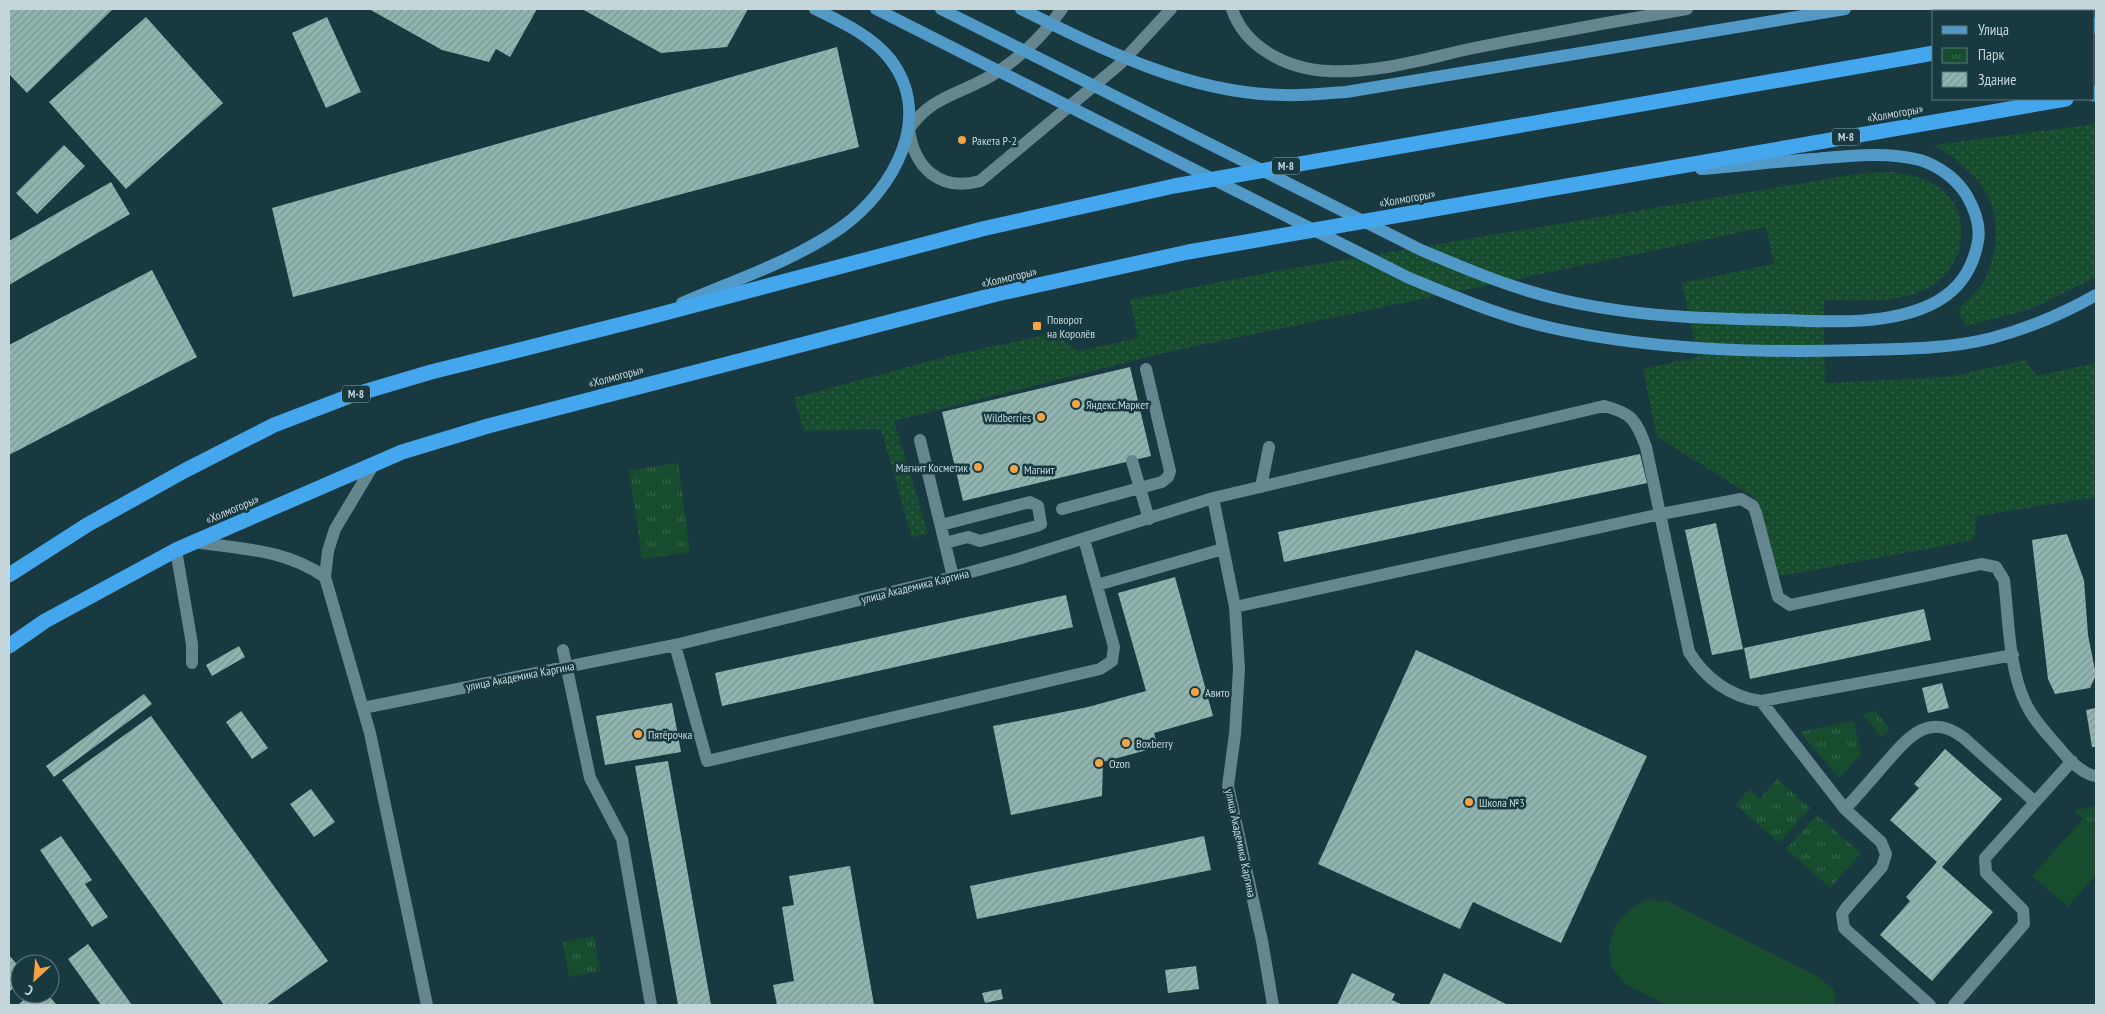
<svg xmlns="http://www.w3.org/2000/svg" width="2105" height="1014" viewBox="0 0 2105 1014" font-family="'PT Sans Narrow',sans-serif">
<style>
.grass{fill:url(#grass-dots)}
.park{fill:url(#park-tufts)}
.pitch{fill:#174c2e}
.building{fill:url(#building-hatch)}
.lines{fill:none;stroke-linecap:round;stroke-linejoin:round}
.minor{stroke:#65868f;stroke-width:12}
.major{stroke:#5199c7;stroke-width:12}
.highway{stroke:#44a6ed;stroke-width:15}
.poi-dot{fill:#f4a345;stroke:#193940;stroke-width:2}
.labels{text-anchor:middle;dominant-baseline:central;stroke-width:5;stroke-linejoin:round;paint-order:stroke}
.shield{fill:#193940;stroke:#91a7ac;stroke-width:1}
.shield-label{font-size:11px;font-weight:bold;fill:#c4d6da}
.street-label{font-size:12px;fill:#c4d6da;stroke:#193940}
.poi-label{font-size:12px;fill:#c4d6da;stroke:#193940;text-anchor:start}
</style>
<defs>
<pattern id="grass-dots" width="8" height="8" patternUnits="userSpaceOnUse" patternTransform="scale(1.25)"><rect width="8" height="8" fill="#174c2e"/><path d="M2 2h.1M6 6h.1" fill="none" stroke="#37654c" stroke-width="1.8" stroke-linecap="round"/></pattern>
<pattern id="park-tufts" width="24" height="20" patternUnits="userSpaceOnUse" patternTransform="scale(1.25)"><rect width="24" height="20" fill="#174c2e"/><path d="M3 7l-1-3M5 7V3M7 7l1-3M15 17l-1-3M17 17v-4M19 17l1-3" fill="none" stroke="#37654c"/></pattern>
<pattern id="building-hatch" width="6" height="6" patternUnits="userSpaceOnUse" patternTransform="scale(1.25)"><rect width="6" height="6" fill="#90b4ae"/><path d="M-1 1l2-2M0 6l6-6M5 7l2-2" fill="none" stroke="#7b9793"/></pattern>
</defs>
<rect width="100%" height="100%" fill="#193940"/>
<path class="grass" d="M2096 124V277L2031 309 1967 326 1960 316 1959 308C1966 302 1974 296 1979 289 1987 278 1992 263 1994 250 2004 200 1974 169 1934 145Z
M1894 172C1909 175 1924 177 1937 186 1978 214 1964 273 1922 291 1892 304 1857 300 1824 300L1825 383 1948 377 2025 360 2037 376 2096 363V497L1977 516 1974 540 1770 578 1755 498 1657 437 1643 369 1698 357 1682 283 1774 264 1766 227 1168 352 894 421 928 533 912 538 881 429 804 431 794 398 952 355 1052 334 1079 351 1138 338 1130 300 1271 272 1863 173Z"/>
<path class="park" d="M678 463 690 552 642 559 629 470Z
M1875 711 1890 729 1882 737 1862 714Z
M1854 721 1861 754 1839 778 1800 732Z
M1777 779 1810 808 1779 843 1736 805 1749 789 1760 799Z
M2096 806V830L2074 811Z
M1817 815 1861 853 1830 888 1786 849Z
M594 936 600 971 569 977 563 942Z"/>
<path class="pitch" d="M2083 819 2096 830V874L2068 907 2032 876Z
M1644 900 1667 901 1819 977 1834 990 1835 1005H1667L1625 984 1611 966 1609 946 1614 927 1628 911Z"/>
<path class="building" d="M9 9H113L27 93 9 74Z
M369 9H537L510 57 496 49 489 62 442 50Z
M582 9H748L727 47 661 53Z
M146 17 223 103 126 189 49 102Z
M327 17 361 92 326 108 292 33Z
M837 47 859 147 293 297 272 208Z
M64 145 85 166 37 214 16 193Z
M111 182 130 214 9 285V241Z
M152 270 197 357 9 455V345Z
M1130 367 1151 456 963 501 942 412Z
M1640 454 1647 483 1284 562 1278 532Z
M1716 523 1743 649 1712 655 1685 530Z
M2067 534 2084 580 2088 635 2096 675 2090 688 2055 694 2048 679 2032 540Z
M1175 577 1213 716 1154 733 1158 747 1103 762 1102 796 1011 815 993 726 1088 707 1146 691 1118 593Z
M1066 595 1073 627 722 706 715 673Z
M1924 609 1931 640 1750 679 1744 648Z
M239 646 245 657 212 676 206 665Z
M1416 650 1647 756 1561 943 1473 902 1460 929 1318 864Z
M1942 683 1949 708 1928 713 1922 688Z
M144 694 152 704 54 777 46 766Z
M672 703 681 752 605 765 596 716Z
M2096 708V747H2092L2086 710Z
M241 711 268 748 252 759 226 722Z
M151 716 328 961 266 1005H224L62 780Z
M1945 749 2002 799 1942 867 1993 912 1932 981 1880 935 1910 901 1906 897 1937 862 1890 820 1919 788 1914 784Z
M668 761 711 1005H678L635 766Z
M311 789 335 822 314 837 290 804Z
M61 836 92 880 85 884 108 917 92 927 40 850Z
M1204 836 1211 870 977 919 970 886Z
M850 866 874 1005H777L773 985 794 981 782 907 794 905 789 876Z
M88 944 132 1005H101L68 959Z
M9 955 20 968V982L9 992Z
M1196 966 1199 989 1168 993 1165 970Z
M1352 973 1395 994 1392 1000 1403 1005H1337Z
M1444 973 1508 1005H1429Z
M1001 989 1003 999 985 1003 982 993Z
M30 994H47L57 1005H18Z"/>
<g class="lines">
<path class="minor" d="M1062 9C1043 36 1018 60 989 77 957 95 931 97 909 129 914 168 940 192 980 181L1120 64 1171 9
M1232 9C1245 48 1288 69 1328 71 1376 74 1427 58 1474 48 1545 34 1616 21 1687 9
M920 440 953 577
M1132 461 1149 519
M374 464 335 529 328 551 325 577 370 733 427 1005
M1261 487 1269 447
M1213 498 1604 406C1632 413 1636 420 1646 447L1689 652C1705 678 1730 697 1761 701L2013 655
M1062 509 1162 482 1168 477 1170 471 1146 369
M941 525 1030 502 1038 506 1041 524 1037 526 980 541 968 537 945 543
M194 542C241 549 285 549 325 577
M176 550 192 644V663
M1097 585 1223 549
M1235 607 1661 514 1741 499 1753 506 1756 513 1778 597 1790 605 1981 564 1996 567 2004 580C2009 619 2008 667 2026 704 2034 721 2048 735 2060 749 2069 760 2082 774 2096 776
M675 645 707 761 1100 669 1112 661 1114 647 1084 539
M563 650 590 778 622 839 651 1005
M1761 701 1845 809
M363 708 675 645 953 577 1018 559 1213 498 1235 607 1239 669 1235 734 1228 786 1262 941 1273 1005
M1930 1005 1844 928 1842 914 1846 908 1882 867 1886 854 1881 842 1845 809C1858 795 1871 780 1883 766 1907 739 1928 710 1964 738L2035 802
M1954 1005 2024 924 2023 910 1986 873 1985 858 2072 761"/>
<path class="major" d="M876 9 1409 278C1456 297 1502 317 1552 328 1652 350 1757 353 1860 350 1904 349 1949 349 1992 338 2029 328 2063 314 2096 295
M941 9 1421 250C1466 269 1511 288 1558 299 1633 317 1710 319 1786 320 1832 322 1887 325 1930 305 1958 292 1973 270 1978 241 1981 225 1975 210 1967 196 1957 179 1939 166 1920 160 1885 151 1848 156 1813 159 1775 162 1738 166 1701 169
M1021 9C1104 50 1190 94 1284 95 1305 96 1325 93 1346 92L1845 9
M682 303C735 280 794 261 842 227 893 190 935 117 890 59 871 35 841 22 815 9"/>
<path class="highway" d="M2094 26 2096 25
M2094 94 2096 93
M9 575 87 525 184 471 274 425 350 396 431 372 646 318 982 229 1174 186 1934 53
M9 646 45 621 176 550 402 452 488 426 997 294 1188 252 2066 99"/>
</g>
<g class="poi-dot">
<circle cx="962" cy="140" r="5"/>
<rect x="1032" y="321" width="10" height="10" rx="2.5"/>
<circle cx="1076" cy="404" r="5"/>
<circle cx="1041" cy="417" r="5"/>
<circle cx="978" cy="467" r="5"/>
<circle cx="1014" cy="469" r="5"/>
<circle cx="1195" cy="692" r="5"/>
<circle cx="638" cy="734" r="5"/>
<circle cx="1126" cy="743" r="5"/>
<circle cx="1099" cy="763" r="5"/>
<circle cx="1469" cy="802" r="5"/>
</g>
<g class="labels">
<g class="shield">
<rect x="1832" y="128.5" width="28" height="17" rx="4"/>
<rect x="1272" y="157.5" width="28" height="17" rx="4"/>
<rect x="342" y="385.5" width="28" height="17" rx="4"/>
</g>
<g class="shield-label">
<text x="1846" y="137">М-8</text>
<text x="1286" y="166">М-8</text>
<text x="356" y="394">М-8</text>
</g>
<g class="street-label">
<text transform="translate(1895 113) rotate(-10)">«Холмогоры»</text>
<text transform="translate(1407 198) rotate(-10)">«Холмогоры»</text>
<text transform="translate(1009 277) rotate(-13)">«Холмогоры»</text>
<text transform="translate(616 376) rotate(-15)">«Холмогоры»</text>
<text transform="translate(232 509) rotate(-23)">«Холмогоры»</text>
<text transform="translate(915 586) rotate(-14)">улица Академика Каргина</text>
<text transform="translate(520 676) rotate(-11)">улица Академика Каргина</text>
<text transform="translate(1241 843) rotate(78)">улица Академика Каргина</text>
</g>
<g class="poi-label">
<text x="972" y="140">Ракета Р-2</text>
<text x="1047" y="319">Поворот<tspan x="1047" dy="14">на Королёв</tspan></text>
<text x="1086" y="404">Яндекс.Маркет</text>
<text x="1031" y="417" text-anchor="end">Wildberries</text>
<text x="968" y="467" text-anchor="end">Магнит Косметик</text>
<text x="1024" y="469">Магнит</text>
<text x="1205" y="692">Авито</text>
<text x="648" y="734">Пятёрочка</text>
<text x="1136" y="743">Boxberry</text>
<text x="1109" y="763">Ozon</text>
<text x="1479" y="802">Школа №3</text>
</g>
</g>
<rect width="2105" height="1014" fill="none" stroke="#c4d6da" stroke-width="20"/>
<rect x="1932" y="10" width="162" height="90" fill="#193940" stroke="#5d787e"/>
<rect x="1942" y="26" width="25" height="8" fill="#5199c7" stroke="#5d787e"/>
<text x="1978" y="35" font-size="15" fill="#c4d6da">Улица</text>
<rect x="1942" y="48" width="25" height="15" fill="url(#park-tufts)" stroke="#5d787e"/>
<text x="1978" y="60" font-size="15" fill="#c4d6da">Парк</text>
<rect x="1942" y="72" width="25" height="15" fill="url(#building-hatch)" stroke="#5d787e"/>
<text x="1978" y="85" font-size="15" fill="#c4d6da">Здание</text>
<g transform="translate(35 979) rotate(206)"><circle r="24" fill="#193940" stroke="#5d787e"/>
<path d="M0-4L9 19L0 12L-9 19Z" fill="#f4a345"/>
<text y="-8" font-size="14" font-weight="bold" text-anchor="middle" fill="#c4d6da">С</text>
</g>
</svg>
